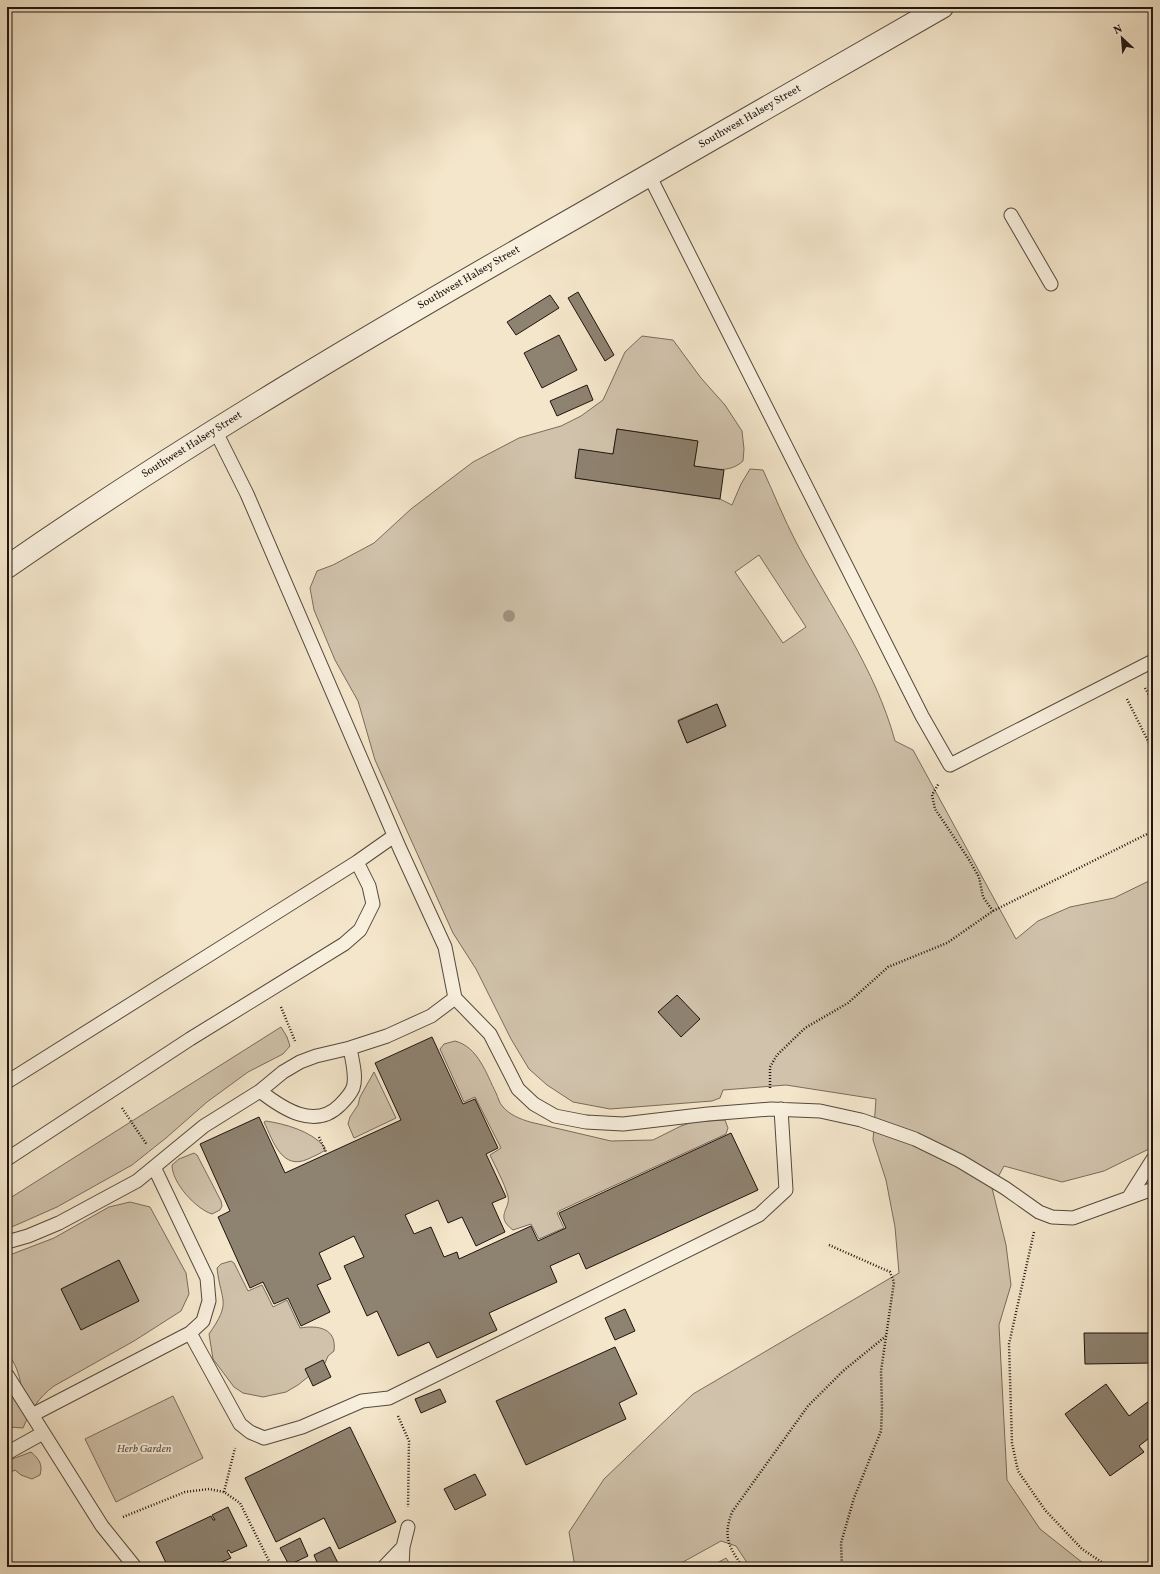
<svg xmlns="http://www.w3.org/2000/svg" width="1160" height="1574" viewBox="0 0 1160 1574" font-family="Vollkorn,serif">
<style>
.green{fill:#d0c2ab;stroke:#786c5c;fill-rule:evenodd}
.building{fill:#8e8270;stroke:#1f150e}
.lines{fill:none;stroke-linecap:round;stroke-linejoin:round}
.service-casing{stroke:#54493d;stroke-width:15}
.tertiary-casing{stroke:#54493d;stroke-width:24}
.path{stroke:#1f150e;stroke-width:2.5;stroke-dasharray:1 2;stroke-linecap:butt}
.service{stroke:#f8efdd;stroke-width:13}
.tertiary{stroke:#f8efdd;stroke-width:22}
.tree{fill:#a19581}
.labels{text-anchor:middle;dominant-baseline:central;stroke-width:4;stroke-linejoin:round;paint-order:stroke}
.street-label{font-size:11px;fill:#1f150e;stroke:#f8efdd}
.park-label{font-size:11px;font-style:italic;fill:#5d5245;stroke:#f8efdd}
</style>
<rect width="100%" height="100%" fill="#f4e6cb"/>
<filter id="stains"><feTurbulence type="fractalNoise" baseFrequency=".005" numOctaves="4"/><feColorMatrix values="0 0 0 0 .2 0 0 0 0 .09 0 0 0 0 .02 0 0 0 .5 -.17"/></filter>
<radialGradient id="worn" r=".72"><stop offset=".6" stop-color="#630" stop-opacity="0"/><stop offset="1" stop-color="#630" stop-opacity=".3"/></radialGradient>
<path class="green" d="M642 336 673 340 701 378 725 405 742 431 744 449 743 461C729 474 711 469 694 466L697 441 617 429 613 454 575 478 720 499 732 505 741 484 750 469 763 470C774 494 784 519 796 542 830 606 876 670 895 741L913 750 1016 939 1038 921 1070 907 1114 898 1153 879V1147L1104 1171 1062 1182 1004 1166 992 1188 1006 1245 1011 1285 999 1325 1007 1480 1040 1529 1088 1567H750L736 1546 721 1541 674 1567H575L569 1532 604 1479 693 1394 899 1273 895 1227 886 1180 873 1140 876 1099 786 1085 723 1090 720 1098 712 1101 610 1109 573 1102 547 1085 529 1069 511 1039 476 969 453 933 375 760 358 701 335 660 314 610 310 588 317 571 333 565 374 543 411 509 473 462 519 438 561 426 581 416 603 400 625 352ZM759 555 806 627 783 643 735 572ZM717 704 726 726 687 743 678 720Z
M281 1027 287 1037 290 1046 283 1054 248 1072 207 1102 166 1138 132 1165 57 1207 14 1226 7 1227V1200Z
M455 1041C478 1047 486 1073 496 1093 498 1097 499 1103 503 1107 510 1115 520 1119 530 1122L611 1141 653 1140 681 1126 693 1122 725 1120 728 1128 726 1134 559 1211 557 1213 564 1228 539 1239 531 1224 513 1230C494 1216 511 1209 508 1196 504 1182 496 1168 490 1155L501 1148 475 1097 464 1102 440 1049 444 1044Z
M374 1072 396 1118 354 1138 348 1124 350 1117 358 1105 360 1097Z
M266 1121C286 1124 310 1131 324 1146L325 1150C320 1154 314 1156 308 1159 282 1171 273 1141 264 1122Z
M194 1153 197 1155 221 1201 222 1206 220 1210 212 1214C196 1209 172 1183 172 1165L179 1159Z
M130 1202 150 1207 186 1273 189 1294 181 1311 134 1341 54 1386C39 1397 30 1411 23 1428L9 1427 7 1425V1397L21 1387C20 1375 15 1362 7 1353V1256L54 1238 109 1207Z
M231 1261 234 1263 248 1291 262 1285 273 1307 287 1300 300 1328C318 1325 337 1328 334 1351L328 1356 325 1363 298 1385 286 1392 263 1397 243 1393 234 1387 213 1359 209 1334C232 1301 221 1303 217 1268L221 1264Z
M173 1396 203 1458 116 1502 85 1439Z
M31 1452C39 1459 43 1464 40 1475L32 1479 21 1475 15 1470 7 1474V1461Z
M726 1558 732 1567H710Z"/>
<path class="building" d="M578 292 614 355 605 361 568 298Z
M550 295 559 308 516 335 507 322Z
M559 335 577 370 542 388 524 353Z
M587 385 593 400 557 416 550 401Z
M617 429 698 441 694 466 724 470 720 499 575 478 579 449 613 454Z
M717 704 726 726 687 743 678 721Z
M677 995 700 1019 681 1037 658 1012Z
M432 1037 463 1104 475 1099 498 1148 486 1154 506 1197 492 1203 505 1232 476 1246 462 1217 448 1223 438 1200 405 1215 414 1234 431 1227 444 1257 457 1252 459 1259 531 1226 538 1241 566 1228 559 1213 731 1133 758 1190 586 1269 579 1253 550 1266 557 1282 489 1313 497 1330 437 1358 429 1342 398 1356 377 1311 367 1316 344 1266 364 1257 354 1236 319 1253 331 1279 317 1285 330 1312 301 1326 288 1298 274 1304 263 1282 250 1288 218 1217 230 1211 200 1144 259 1117 285 1173 401 1120 375 1063Z
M119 1260 139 1301 81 1330 61 1289Z
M625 1309 635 1331 615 1340 605 1318Z
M1084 1333H1153V1363L1085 1364Z
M615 1347 637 1394 619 1403 626 1419 526 1465 496 1401Z
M323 1360 331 1377 313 1386 305 1369Z
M1106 1384 1129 1416 1153 1398V1435L1139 1446 1144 1452 1110 1476 1065 1414Z
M440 1389 446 1402 421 1413 415 1399Z
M350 1427 396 1522 339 1549 324 1518 276 1542 245 1478Z
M475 1474 486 1495 455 1510 444 1489Z
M228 1507 247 1546 231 1553 229 1550 227 1551 231 1558 211 1567H168L156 1542 211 1516 213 1520H215L212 1515Z
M300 1538 308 1556 289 1565 280 1548Z
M330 1547 340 1567H319L314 1555Z"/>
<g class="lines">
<g class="service-casing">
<path id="service" d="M649 175 922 716 950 765 1153 661
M1011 215 1051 284
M215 430 247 494 400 849 445 947 455 998 490 1034 518 1089 534 1104 555 1116 586 1122 623 1124 708 1114 771 1109 820 1111 861 1120 915 1139 960 1161 1005 1188 1039 1212 1052 1217 1073 1218 1153 1189
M7 1082 357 862 394 836
M260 1091C283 1109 315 1130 340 1105 345 1100 350 1095 353 1088 357 1077 352 1060 350 1048
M7 1159 190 1039 344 944 360 930 373 904 369 886 357 862
M1129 1197 1153 1159
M7 1242 28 1236 59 1223 137 1181 204 1126 260 1091 283 1072 300 1062 316 1056 350 1048 387 1036 431 1016 455 998
M190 1333 240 1424 250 1432 264 1438 302 1427 362 1401 389 1398 759 1215 786 1190 781 1109
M7 1375 102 1526 135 1567
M32 1415 190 1333 203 1321 209 1301 207 1278 154 1167
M7 1453 43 1433
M403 1547 408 1527
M384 1567 403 1547 402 1567"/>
</g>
<g class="tertiary-casing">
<path id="tertiary" d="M7 567C190 440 383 327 576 217 698 147 820 77 942 7"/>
</g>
<path class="path" d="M1145 688 1153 702
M1127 699 1153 751
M993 911 1153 831
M281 1007 295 1041
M770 1088V1067L777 1055 805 1028 848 1003 888 967 947 943 993 911 983 897 979 877 968 858 935 809 932 795 939 783
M122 1108 147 1145
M319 1137 326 1152
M1034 1232 1009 1344 1012 1443 1018 1471 1045 1510 1082 1549 1109 1567
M829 1245 890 1272 894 1282 881 1371 882 1408 881 1431 854 1498 841 1543 842 1567
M398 1416 409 1441 408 1507
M224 1492 235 1448
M123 1517 185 1492 209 1489 224 1492 240 1503 272 1567
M743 1567C728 1546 723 1537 732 1512L808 1406 843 1371 886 1336"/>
<use href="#service" class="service"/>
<use href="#tertiary" class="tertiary"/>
</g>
<circle class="tree" cx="509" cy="616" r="6"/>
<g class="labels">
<g class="street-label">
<text transform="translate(750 117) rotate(-30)">Southwest Halsey Street</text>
<text transform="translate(469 278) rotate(-30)">Southwest Halsey Street</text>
<text transform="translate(192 445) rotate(-32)">Southwest Halsey Street</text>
</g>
<g class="park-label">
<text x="144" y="1449">Herb Garden</text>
</g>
</g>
<rect width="1160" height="1574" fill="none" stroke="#f4e6cb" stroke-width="24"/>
<rect x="8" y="8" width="1144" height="1558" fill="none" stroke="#1f150e" stroke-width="2"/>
<rect x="12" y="12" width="1136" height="1550" fill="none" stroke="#1f150e"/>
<g transform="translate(1122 38) rotate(334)" stroke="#f8efdd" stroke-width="3" paint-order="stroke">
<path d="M0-3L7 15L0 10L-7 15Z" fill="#1f150e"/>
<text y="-6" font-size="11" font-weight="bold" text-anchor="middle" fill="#1f150e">N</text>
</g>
<rect width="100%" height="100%" filter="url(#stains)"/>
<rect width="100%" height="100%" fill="url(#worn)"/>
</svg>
